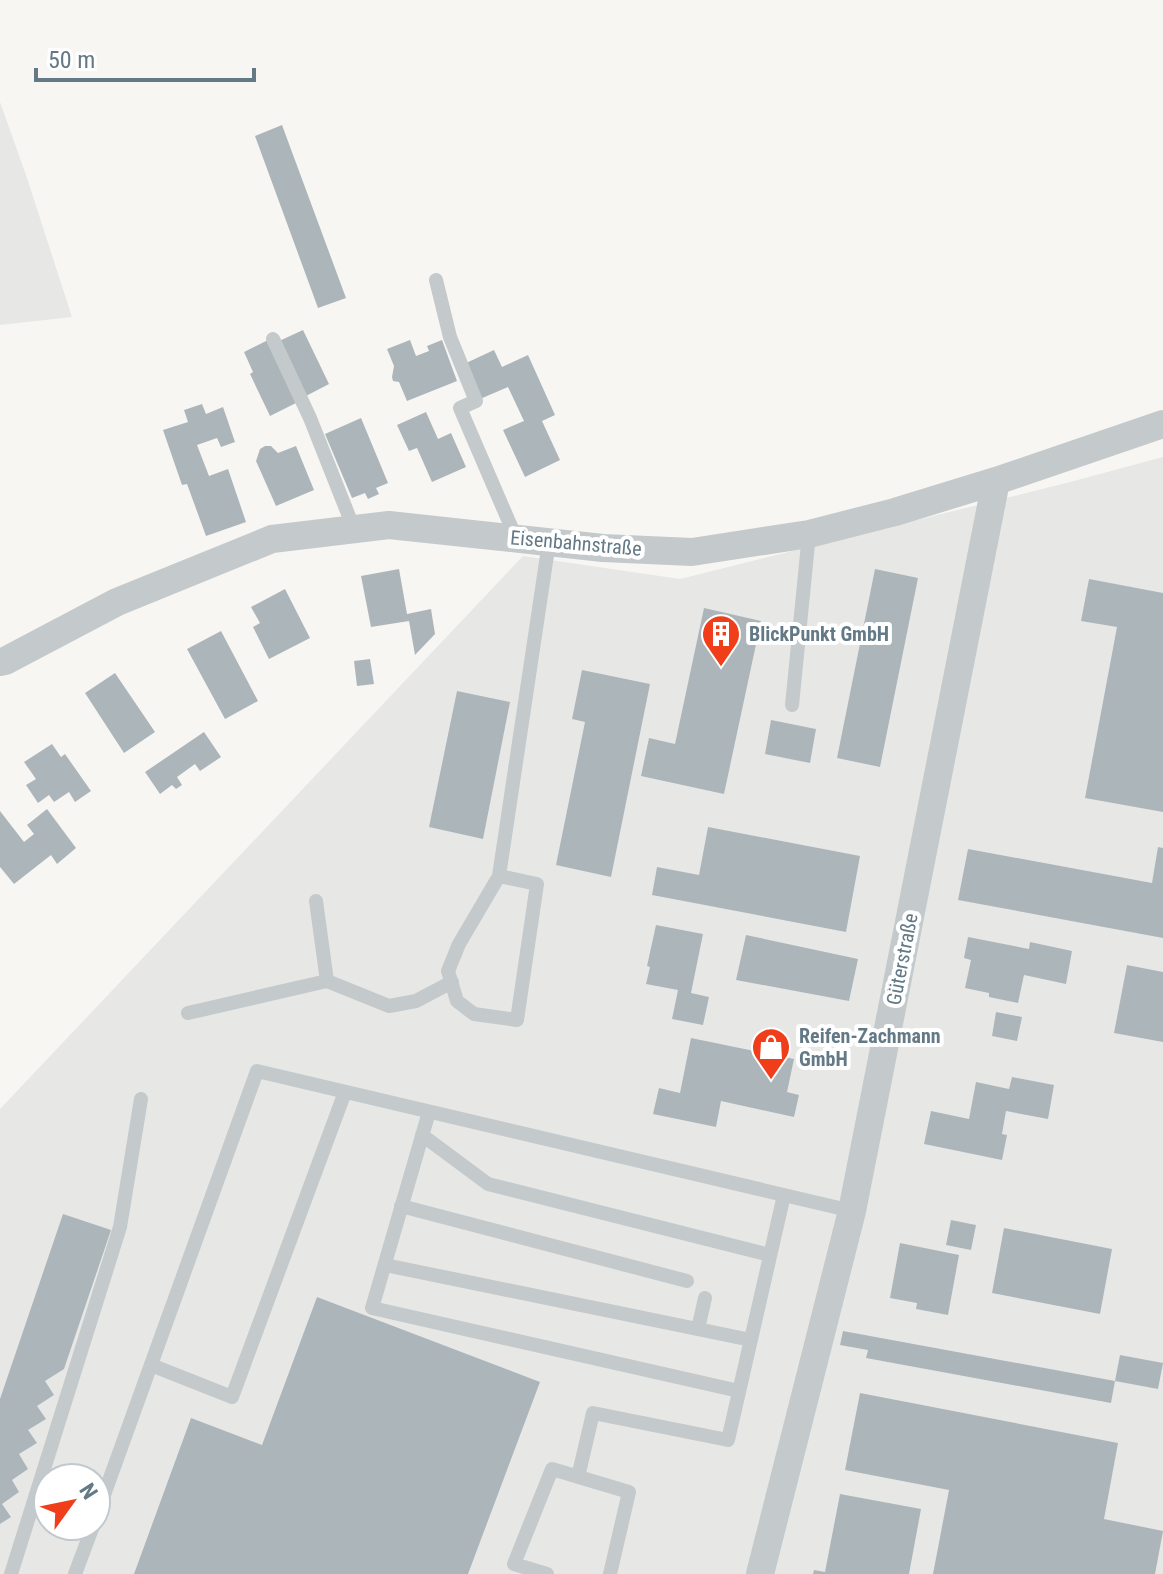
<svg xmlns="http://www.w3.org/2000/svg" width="1163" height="1574" viewBox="0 0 1163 1574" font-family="'Roboto Condensed',sans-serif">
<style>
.built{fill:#e7e8e6;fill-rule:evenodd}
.building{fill:#acb6ba}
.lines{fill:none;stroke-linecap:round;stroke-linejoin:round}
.service{stroke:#c4c9cb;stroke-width:14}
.minor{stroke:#c4c9cb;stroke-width:28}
.labels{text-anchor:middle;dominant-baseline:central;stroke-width:8;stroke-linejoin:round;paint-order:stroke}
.street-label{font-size:20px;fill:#637986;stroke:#fff}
.poi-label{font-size:20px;font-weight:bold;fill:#637986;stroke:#fff;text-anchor:start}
</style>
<rect width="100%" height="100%" fill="#f7f6f3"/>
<path class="built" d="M0 102 26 175 72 317 0 325Z
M1163 457V1574H0V1109L523 556 680 579 1070 482ZM48 1478H96V1526H48Z"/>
<path class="building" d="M282 125 346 298 318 308 255 136Z
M303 330 329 384 304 397 277 342Z
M268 340 298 402 270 416 250 374 253 372 244 352Z
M410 340 416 356 429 351 427 346 442 340 457 381 407 401 399 382 393 381 392 377 394 366 387 349Z
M494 350 502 367 528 355 555 415 542 421 560 460 525 477 503 430 524 421 508 387 480 399 464 364Z
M202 404 206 414 223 407 235 442 221 447 217 438 197 445 209 476 228 469 246 522 206 536 187 484 182 485 163 430 188 422 184 410Z
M426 412 438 439 451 433 466 467 432 482 417 448 409 451 397 425Z
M361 418 388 483 376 488 379 494 368 499 365 493 352 498 325 434Z
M265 446H271L278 453 296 446 314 490 276 506 256 461 260 449Z
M399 569 407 614 431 609 435 634 415 655 409 621 371 627 361 576Z
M875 569 918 578 880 767 837 758Z
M1089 579 1163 593V812L1085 798 1117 627 1081 621Z
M285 589 310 638 269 659 253 627 260 623 251 607Z
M704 608 761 621 724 794 641 776 649 738 675 744Z
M221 631 258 701 225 719 187 649Z
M370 659 374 684 357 686 354 661Z
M582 670 650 684 611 877 556 865 585 722 572 719Z
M115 673 155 732 124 753 85 693Z
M457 691 510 702 483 839 429 827Z
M771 720 816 729 810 763 765 754Z
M204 732 221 757 200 771 195 764 177 777 182 785 176 789 172 785 160 794 145 772Z
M52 744 61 757 65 754 91 791 75 802 69 792 54 802 49 795 38 803 26 785 36 779 24 762Z
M47 809 76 848 57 864 51 855 14 884 0 867V811L24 842 34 834 27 825Z
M708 827 860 856 846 932 652 895 657 867 699 875Z
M1158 847 1163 848V938L958 900 968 849 1152 883Z
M656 925 703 934 691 993 709 997 703 1025 672 1019 678 990 646 984 650 967 647 966Z
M746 935 858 959 849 1001 736 980Z
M968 937 1029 949 1030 942 1072 951 1066 984 1024 975 1018 1003 989 997V993L965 988 971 960 964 958Z
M1127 965 1163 972V1042L1114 1033Z
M996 1012 1022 1017 1017 1041 992 1036Z
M691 1038 794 1059 787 1092 799 1095 794 1117 721 1101 716 1127 653 1114 659 1088 680 1093Z
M1012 1077 1054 1085 1048 1119 1006 1111 1002 1134 1007 1135 1002 1160 924 1144 931 1111 969 1119 976 1082 1009 1089Z
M63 1214 111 1230 64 1369 45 1381 54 1395 37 1406 46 1419 28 1430 37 1443 19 1454 28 1469 12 1480 19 1492 2 1504 11 1517 0 1524V1399Z
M951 1220 976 1225 971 1250 946 1245Z
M1004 1228 1112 1249 1100 1314 992 1293Z
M900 1243 959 1255 948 1315 916 1309 917 1303 890 1298Z
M317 1297 540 1382 468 1574H134L191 1418 262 1445Z
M843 1331 1115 1381 1111 1403 866 1358 868 1350 840 1345Z
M1120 1355 1163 1363 1158 1389 1115 1381Z
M860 1393 1118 1443 1104 1519 1163 1531 1155 1574H933L949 1490 845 1470Z
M840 1494 921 1509 909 1574H813L814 1570 825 1572Z"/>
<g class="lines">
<path class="service" d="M436 280 450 337 476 401 460 408 516 538
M273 339 310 418 354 529
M792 705 809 534
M499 876 459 944 448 971 457 1001 474 1014 517 1020 537 884 499 876 549 542
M316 901 327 981
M188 1013 327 981 389 1006 416 1001 452 982
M429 1112 372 1308 739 1391
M422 1135 488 1184 770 1255
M401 1206 687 1281
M385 1265 751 1340
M698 1329 705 1298
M151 1365 232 1397 345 1092
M578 1477 593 1413 728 1440 784 1195
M96 1517 257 1071 852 1211
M11 1574 120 1227 141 1099
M75 1574 93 1526
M547 1574 514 1564 552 1469 629 1492 610 1574"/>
<path class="minor" d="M0 662 5 661 117 602 272 539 389 525 603 548 692 552 809 534 895 512 996 481 1163 424
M760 1574 852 1211 996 481"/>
</g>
<defs>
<g id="building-pin" transform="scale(2)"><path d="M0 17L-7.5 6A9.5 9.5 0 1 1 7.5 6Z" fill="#f03e1a" stroke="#fff"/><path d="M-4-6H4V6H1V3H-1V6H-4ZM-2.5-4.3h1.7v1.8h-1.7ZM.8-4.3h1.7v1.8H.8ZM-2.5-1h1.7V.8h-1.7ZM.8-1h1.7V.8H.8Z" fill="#fff"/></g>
<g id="shop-pin" transform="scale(2)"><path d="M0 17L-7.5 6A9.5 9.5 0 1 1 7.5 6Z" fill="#f03e1a" stroke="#fff"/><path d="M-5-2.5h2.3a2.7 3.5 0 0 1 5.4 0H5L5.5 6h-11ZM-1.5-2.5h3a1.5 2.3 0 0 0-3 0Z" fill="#fff"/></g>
</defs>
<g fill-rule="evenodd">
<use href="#building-pin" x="721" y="634"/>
<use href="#shop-pin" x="771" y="1047"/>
</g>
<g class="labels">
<g class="street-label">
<text transform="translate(576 543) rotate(5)">Eisenbahnstraße</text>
<text transform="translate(902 959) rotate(-79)">Güterstraße</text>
</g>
<g class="poi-label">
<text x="749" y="634">BlickPunkt GmbH</text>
<text x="799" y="1036">Reifen-Zachmann<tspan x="799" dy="23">GmbH</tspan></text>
</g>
</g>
<g transform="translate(72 1502) rotate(57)"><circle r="38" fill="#ffffff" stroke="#c1c9cf" stroke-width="2"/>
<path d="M0-6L14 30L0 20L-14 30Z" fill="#f03e1a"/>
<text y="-12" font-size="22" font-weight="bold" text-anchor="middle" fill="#637986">N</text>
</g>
<path d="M36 68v12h218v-12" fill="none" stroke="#637986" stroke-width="4"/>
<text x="48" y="68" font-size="24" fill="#637986" stroke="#ffffff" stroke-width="6" paint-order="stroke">50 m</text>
</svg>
